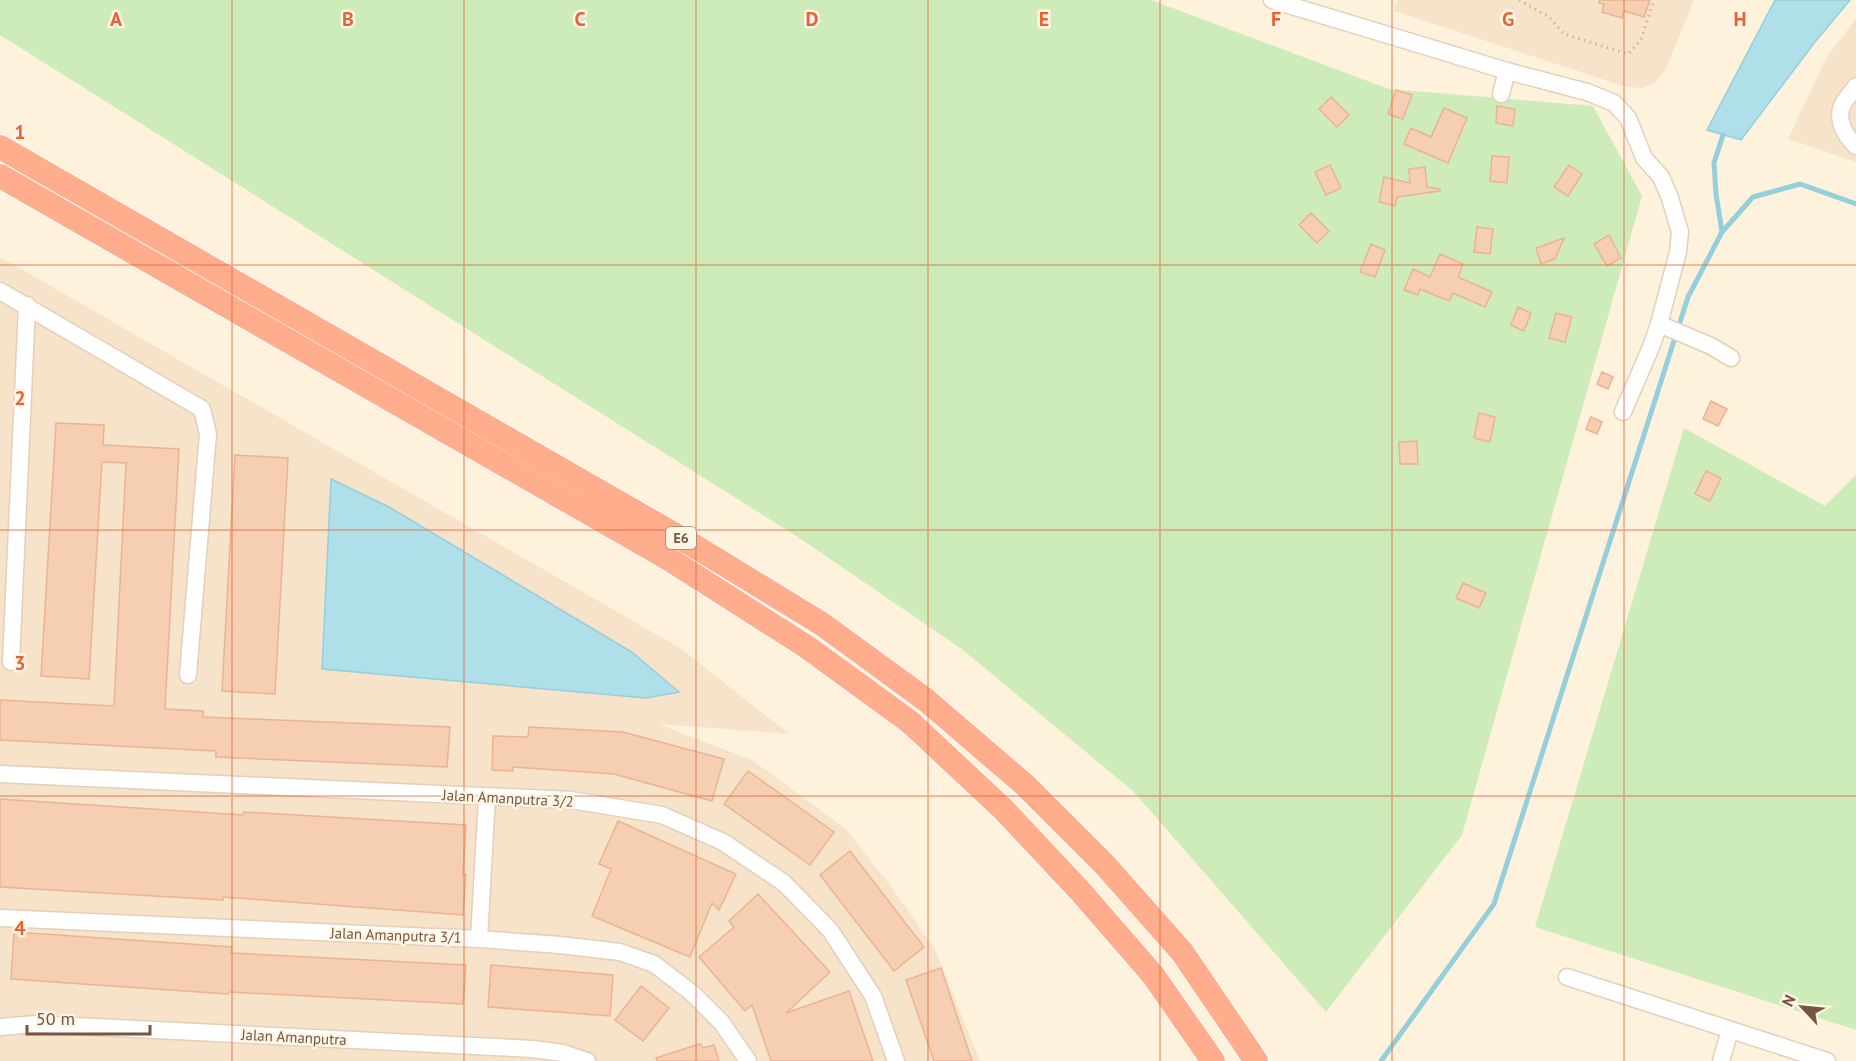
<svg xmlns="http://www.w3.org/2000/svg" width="1856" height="1061" viewBox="0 0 1856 1061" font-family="'PT Sans',sans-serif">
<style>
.residential{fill:#f6e3ca}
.green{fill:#cdecba}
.water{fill:#afdfe9;stroke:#95cfdb;stroke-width:1.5}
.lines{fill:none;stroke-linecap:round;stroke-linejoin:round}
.stream{stroke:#95cfdb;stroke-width:5}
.building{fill:#f6ceb1;stroke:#eab490;stroke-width:1.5}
.minor-casing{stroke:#e4cfbb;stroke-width:19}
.highway-casing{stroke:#fff;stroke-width:26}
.path{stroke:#dab195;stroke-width:3;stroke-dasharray:1.5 4.5;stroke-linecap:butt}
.minor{stroke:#fff;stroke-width:16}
.highway{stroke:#ffad8c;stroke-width:24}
.grid{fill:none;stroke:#e86236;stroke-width:1.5;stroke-opacity:0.55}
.labels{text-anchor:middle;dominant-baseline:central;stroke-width:5;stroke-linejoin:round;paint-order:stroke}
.shield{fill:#fff5e4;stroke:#9e8673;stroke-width:1.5}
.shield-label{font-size:14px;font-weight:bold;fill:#755643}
.street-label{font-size:15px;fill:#755643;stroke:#fff5e4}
.grid-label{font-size:20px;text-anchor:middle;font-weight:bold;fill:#e86236;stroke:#fff5e4;stroke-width:5;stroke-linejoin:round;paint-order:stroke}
</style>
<rect width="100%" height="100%" fill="#fef2dc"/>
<path class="residential" d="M1398 0H1694L1666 69 1656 82 1643 88 1627 87 1394 11Z
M1856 19V162L1788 139 1828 55Z
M0 257 680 648 789 734 658 724 752 760 846 829 893 889 935 950 980 1061H0Z"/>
<path class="green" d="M0 0H1151L1389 89 1593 106 1642 196 1462 835 1326 1012 1133 791 963 650 801 539 0 35Z
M1684 428 1825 506 1856 475V1030L1535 927Z"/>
<path class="water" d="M1775 0H1850L1815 42 1741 140 1707 130Z
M331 479 389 507 632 652 679 692 646 698 322 669Z"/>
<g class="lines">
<path class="stream" d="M1722 232 1753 197 1800 184 1856 204
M1381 1061 1494 904 1688 297 1722 232 1716 194 1714 163 1723 135"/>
</g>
<path class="building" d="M1600 0H1650L1644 17 1624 11 1622 18 1602 12 1604 4 1599 3Z
M1396 90 1412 95 1403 119 1388 114Z
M1331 97 1349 115 1337 127 1319 109Z
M1497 106 1515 109 1513 126 1496 123Z
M1444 108 1467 118 1448 163 1404 144 1411 128 1431 137Z
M1492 156 1509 157 1507 183 1490 181Z
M1330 165 1341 188 1326 195 1315 172Z
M1569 165 1582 174 1568 196 1554 187Z
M1425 167 1427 187 1440 189V191L1397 197 1395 206 1379 202 1384 177 1410 183 1409 169Z
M1311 213 1329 231 1317 243 1299 225Z
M1477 227 1493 229 1490 254 1474 252Z
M1609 235 1621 258 1607 266 1594 244Z
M1564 238 1555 259 1541 264 1536 248Z
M1371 244 1385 250 1375 277 1360 272Z
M1440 254 1463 264 1458 277 1492 292 1485 307 1453 293 1449 301 1420 289 1418 295 1404 290 1413 269 1430 277Z
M1518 307 1531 313 1524 331 1511 325Z
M1556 313 1572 317 1565 342 1549 338Z
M1602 372 1613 377 1608 389 1597 384Z
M1711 401 1727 409 1718 426 1703 419Z
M1479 413 1495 417 1490 442 1474 438Z
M1591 417 1602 422 1597 434 1586 429Z
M56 423 104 425 103 445 179 449 165 709 203 711V717L450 727 447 767 216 757V751L0 740V700L114 706 126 463 102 462 89 679 41 676Z
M1417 441 1418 464H1400L1399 442Z
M235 455 288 458 275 694 222 691Z
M1706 471 1721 478 1710 501 1695 494Z
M1463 583 1486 593 1479 608 1456 598Z
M529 727 623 732 724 759 712 801 614 774 513 767V771L492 770 493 736 528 737Z
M748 771 834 832 810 865 724 804Z
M0 799 243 815 244 812 466 825 463 874H466L463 915 223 897V900L0 887Z
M618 821 736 874 719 910 712 903 690 957 592 916 611 869 599 864Z
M850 851 924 947 894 971 820 875Z
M758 894 830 972 786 1013 849 991 873 1061H771L752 1005 745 1011 699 957 734 927 729 921Z
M14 932 232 947 231 953 466 965 463 1004 229 992 228 994 11 979Z
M491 965 613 975 610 1016 488 1007Z
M941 968 972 1061H934L906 980Z
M641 986 669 1008 643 1041 615 1020Z
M700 1044 703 1048 714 1045 719 1061H657L656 1058Z"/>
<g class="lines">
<g class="minor-casing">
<path id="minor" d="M1272 0 1507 71 1587 92 1614 103 1628 118 1644 158 1661 177 1670 198 1680 232 1678 252 1659 324 1651 347 1623 412
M1856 86C1852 92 1845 99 1842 106 1836 120 1846 137 1856 146
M1501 94 1507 71
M0 291 202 409 208 434 188 675
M1659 324 1711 346 1731 358
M11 662 27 305
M0 774 571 800 662 815 723 842 784 883 830 930 873 996 896 1061
M0 918 479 939 560 945 620 952 654 964 692 993 722 1023 748 1061
M479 939 487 797
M1567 977 1827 1061
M0 1027 36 1024 533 1049 563 1053 587 1061
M1721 1061 1730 1030"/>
</g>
<g class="highway-casing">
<path id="highway" d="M0 147 691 544 822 624 926 700 1025 785 1105 865 1182 952 1256 1061
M0 176 664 556 807 647 910 722 1003 809 1080 891 1153 975 1213 1061"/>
</g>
<path class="path" d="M1519 0 1549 17 1564 34 1628 54 1641 40 1654 0"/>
<use href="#minor" class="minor"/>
<use href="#highway" class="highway"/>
</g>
<path class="grid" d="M232 0V1061M464 0V1061M696 0V1061M928 0V1061M1160 0V1061M1392 0V1061M1624 0V1061M0 265H1856M0 530H1856M0 796H1856"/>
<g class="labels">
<rect class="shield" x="666" y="527" width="30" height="22" rx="4.5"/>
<g class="shield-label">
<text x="681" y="538">E6</text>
</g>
<g class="street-label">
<text transform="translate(508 798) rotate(3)">Jalan Amanputra 3/2</text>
<text transform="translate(396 935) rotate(2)">Jalan Amanputra 3/1</text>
<text transform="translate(294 1037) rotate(3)">Jalan Amanputra</text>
</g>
</g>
<g class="grid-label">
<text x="116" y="26">A</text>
<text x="348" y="26">B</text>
<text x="580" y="26">C</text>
<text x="812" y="26">D</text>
<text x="1044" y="26">E</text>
<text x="1276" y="26">F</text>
<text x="1508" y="26">G</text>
<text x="1740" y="26">H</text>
<text x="20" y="139">1</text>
<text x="20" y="405">2</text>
<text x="20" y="670">3</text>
<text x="20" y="935">4</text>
</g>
<g transform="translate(1802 1007) rotate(296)" stroke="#fff5e4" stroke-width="4.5" paint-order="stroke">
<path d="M0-4.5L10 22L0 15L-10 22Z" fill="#755643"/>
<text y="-9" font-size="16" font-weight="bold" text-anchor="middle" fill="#755643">N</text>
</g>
<path d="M27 1025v9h123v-9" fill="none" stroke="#755643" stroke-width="3"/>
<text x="36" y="1025" font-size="18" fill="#755643" stroke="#fff5e4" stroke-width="4.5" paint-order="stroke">50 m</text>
</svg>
